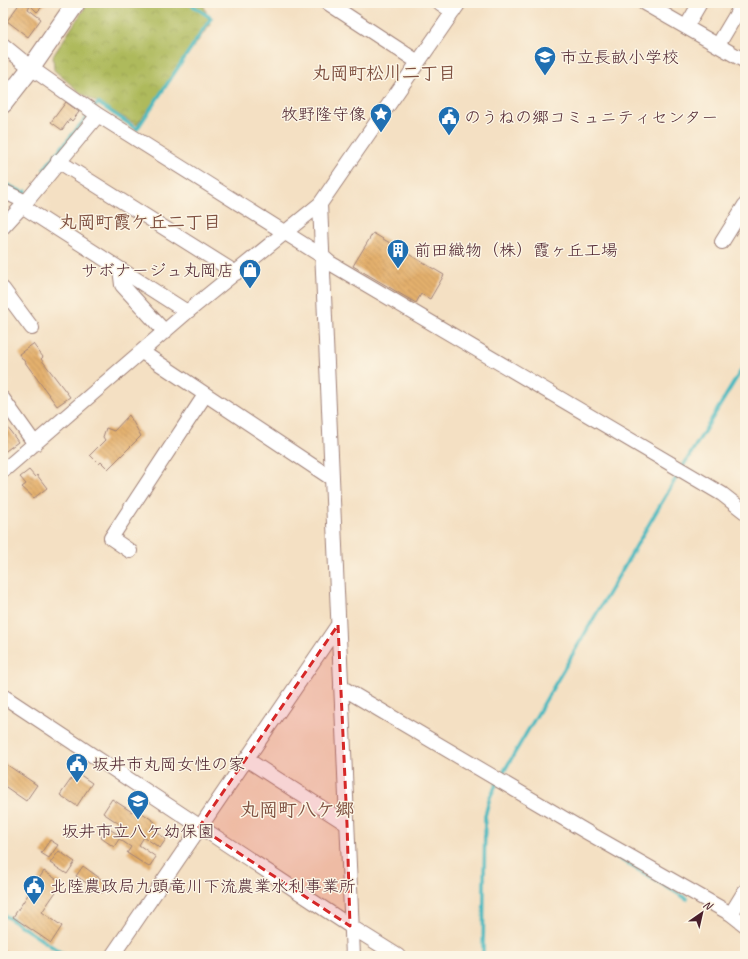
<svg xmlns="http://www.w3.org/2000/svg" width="748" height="959" viewBox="0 0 748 959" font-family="Caveat,'Klee One',sans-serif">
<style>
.park{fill:url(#park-crowns);stroke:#7c6c44}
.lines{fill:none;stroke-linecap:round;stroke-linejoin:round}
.stream{stroke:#4ab9c0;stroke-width:3.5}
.building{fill:url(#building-back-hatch)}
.minor-casing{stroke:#9f8077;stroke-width:16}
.major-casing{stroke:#9f8077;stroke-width:20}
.minor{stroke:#fff;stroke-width:14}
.major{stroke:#fff;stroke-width:18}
.marked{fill:#d62828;fill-opacity:0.2;stroke:#d62828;stroke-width:3;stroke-dasharray:8 5;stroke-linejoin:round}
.labels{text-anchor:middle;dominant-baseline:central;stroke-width:3;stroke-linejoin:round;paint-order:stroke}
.poi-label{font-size:17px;fill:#4a1f2b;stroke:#fcf5e5;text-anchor:start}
.neighbourhood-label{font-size:18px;font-weight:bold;fill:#805242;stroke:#fcf5e5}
.quarter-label{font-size:19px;font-weight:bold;fill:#805242;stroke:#fcf5e5}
</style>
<defs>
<pattern id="park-crowns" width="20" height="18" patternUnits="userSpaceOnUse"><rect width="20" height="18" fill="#aeba5c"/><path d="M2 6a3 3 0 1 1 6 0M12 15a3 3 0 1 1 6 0" fill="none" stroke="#979f50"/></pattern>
<pattern id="building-back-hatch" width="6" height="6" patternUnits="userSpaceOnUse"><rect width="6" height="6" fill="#e4b06d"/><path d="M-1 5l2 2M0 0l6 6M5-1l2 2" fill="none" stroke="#bb8f5a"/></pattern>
</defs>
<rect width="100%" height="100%" fill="#fcf5e5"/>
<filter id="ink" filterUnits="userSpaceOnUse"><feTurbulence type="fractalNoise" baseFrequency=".025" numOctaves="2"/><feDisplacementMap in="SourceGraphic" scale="8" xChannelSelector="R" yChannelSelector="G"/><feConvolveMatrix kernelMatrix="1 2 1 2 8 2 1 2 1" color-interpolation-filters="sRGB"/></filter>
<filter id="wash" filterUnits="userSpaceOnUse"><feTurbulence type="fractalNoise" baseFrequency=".012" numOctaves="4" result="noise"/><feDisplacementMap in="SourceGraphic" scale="16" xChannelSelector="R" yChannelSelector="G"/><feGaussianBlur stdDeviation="0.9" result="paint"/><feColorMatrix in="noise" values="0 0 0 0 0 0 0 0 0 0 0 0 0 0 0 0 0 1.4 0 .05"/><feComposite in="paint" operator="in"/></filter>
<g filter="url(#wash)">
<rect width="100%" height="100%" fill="#f4e0c3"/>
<path class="park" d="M88 3H203L210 24 137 125 82 94 54 70 53 56Z"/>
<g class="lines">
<path class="stream" d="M93 109 98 103 137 129 211 18 189 3
M44 169 89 114
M3 183 25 193 26 191
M682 468 745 364
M500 778 679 473
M598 846 687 899
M3 914 66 956
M483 956 485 816 490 797 497 783"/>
</g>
<g id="blocks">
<path class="building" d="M20 3 23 5 25 3H46L37 12 30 5 28 9 41 19 28 37 7 21Z
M66 102 79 112 72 121 70 119 62 130 51 122Z
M373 233 444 275 430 299 421 294 416 303 353 266Z
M33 344 43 357 41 359 70 397 57 406 19 354Z
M129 415 141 436 108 469 101 462 99 464 90 455 105 440 103 437 106 428 114 431Z
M3 421 18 442 3 453Z
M29 470 35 477 37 475 47 488 34 498 22 487 26 484 20 477Z
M3 762 37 785 26 801 3 785Z
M76 772 92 783 77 806 60 795Z
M112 799 132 812 135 808 155 822 151 828 166 839 160 848 144 837 139 845 156 857 149 867 127 853 131 847 119 839 114 847 101 838 108 828 119 835 124 827 103 813Z
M50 840 58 845 49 858 41 853Z
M59 851 75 862 67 874 50 863Z
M83 866 108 884 102 893 76 876Z
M44 871 62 883 42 912 62 926 51 943 13 917Z
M3 950 12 956H3Z"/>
</g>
</g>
<g filter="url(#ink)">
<use href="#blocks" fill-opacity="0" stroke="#9f8077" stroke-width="1"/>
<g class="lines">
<g class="minor-casing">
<path id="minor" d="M328 3 418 62
M440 3 453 12
M644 3 745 61
M686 27 700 3
M3 45 31 68 98 115 322 256 330 263 722 494 745 512
M718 45 743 3
M58 161 236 273
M3 191 26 202
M320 204 353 956
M22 206 187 312
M3 227 26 202 98 115
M722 242 745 205
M120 269 122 285 165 332
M3 289 32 328
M142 352 331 478
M3 399 35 444
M3 471 187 312 320 204 459 3
M130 551 111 538 205 395
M341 687 585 831 731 914 745 925
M3 696 350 926 398 956
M246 759 347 824
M731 914 745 891
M112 956 338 625"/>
</g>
<g class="major-casing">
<path id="major" d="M3 104 31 68 76 3"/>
</g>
<use href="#minor" class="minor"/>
<use href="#major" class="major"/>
</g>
</g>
<path class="marked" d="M338 625 347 824 350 926 199 827Z"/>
<defs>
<g id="school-pin" transform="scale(1.15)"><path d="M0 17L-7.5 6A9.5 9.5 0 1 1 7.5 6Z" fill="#1f6fb2" stroke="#fcf5e5"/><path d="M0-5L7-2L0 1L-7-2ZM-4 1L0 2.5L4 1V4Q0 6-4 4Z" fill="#fff"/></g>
<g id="sight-pin" transform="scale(1.15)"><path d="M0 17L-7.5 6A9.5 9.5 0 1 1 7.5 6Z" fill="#1f6fb2" stroke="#fcf5e5"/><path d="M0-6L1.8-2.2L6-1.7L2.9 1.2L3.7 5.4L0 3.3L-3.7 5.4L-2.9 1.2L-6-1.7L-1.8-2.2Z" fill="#fff"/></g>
<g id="civic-pin" transform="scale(1.15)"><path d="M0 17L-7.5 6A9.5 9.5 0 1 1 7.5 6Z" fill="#1f6fb2" stroke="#fcf5e5"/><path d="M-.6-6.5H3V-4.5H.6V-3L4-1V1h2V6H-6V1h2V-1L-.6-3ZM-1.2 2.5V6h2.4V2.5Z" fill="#fff"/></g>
<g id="building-pin" transform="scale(1.15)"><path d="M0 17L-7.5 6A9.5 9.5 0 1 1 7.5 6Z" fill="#1f6fb2" stroke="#fcf5e5"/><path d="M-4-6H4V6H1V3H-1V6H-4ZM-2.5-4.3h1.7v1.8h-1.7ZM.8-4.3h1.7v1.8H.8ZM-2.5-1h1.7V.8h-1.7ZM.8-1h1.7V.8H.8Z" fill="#fff"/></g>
<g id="shop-pin" transform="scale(1.15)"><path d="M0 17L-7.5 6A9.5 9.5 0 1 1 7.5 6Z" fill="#1f6fb2" stroke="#fcf5e5"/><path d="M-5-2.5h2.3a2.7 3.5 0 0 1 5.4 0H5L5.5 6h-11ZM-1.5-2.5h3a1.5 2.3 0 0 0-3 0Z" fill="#fff"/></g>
</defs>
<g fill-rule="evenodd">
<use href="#school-pin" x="545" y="57"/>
<use href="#sight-pin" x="381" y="114"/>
<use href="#civic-pin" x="449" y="117"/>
<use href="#building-pin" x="398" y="250"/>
<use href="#shop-pin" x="250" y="270"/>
<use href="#civic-pin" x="77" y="764"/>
<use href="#school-pin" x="138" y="801"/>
<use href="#civic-pin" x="34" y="886"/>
</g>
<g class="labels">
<g class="poi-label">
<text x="560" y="57">市立長畝小学校</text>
<text x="366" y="114" text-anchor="end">牧野隆守像</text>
<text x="464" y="117">のうねの郷コミュニティセンター</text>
<text x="414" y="250">前田織物（株）霞ヶ丘工場</text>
<text x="234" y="270" text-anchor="end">サボナージュ丸岡店</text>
<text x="92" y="764">坂井市丸岡女性の家</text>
<text x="138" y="831" text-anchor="middle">坂井市立八ケ幼保園</text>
<text x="50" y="886">北陸農政局九頭竜川下流農業水利事業所</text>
</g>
<g class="neighbourhood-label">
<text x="384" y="73">丸岡町松川二丁目</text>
<text x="140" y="222">丸岡町霞ケ丘二丁目</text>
</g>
<g class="quarter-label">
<text x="297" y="810">丸岡町八ケ郷</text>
</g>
</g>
<rect width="748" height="959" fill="none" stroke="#fcf5e5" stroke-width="16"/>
<g transform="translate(702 913) rotate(34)" stroke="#fcf5e5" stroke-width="3" paint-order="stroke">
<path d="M0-3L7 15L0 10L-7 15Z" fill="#4a1f2b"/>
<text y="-6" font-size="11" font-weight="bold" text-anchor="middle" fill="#4a1f2b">N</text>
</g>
</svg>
